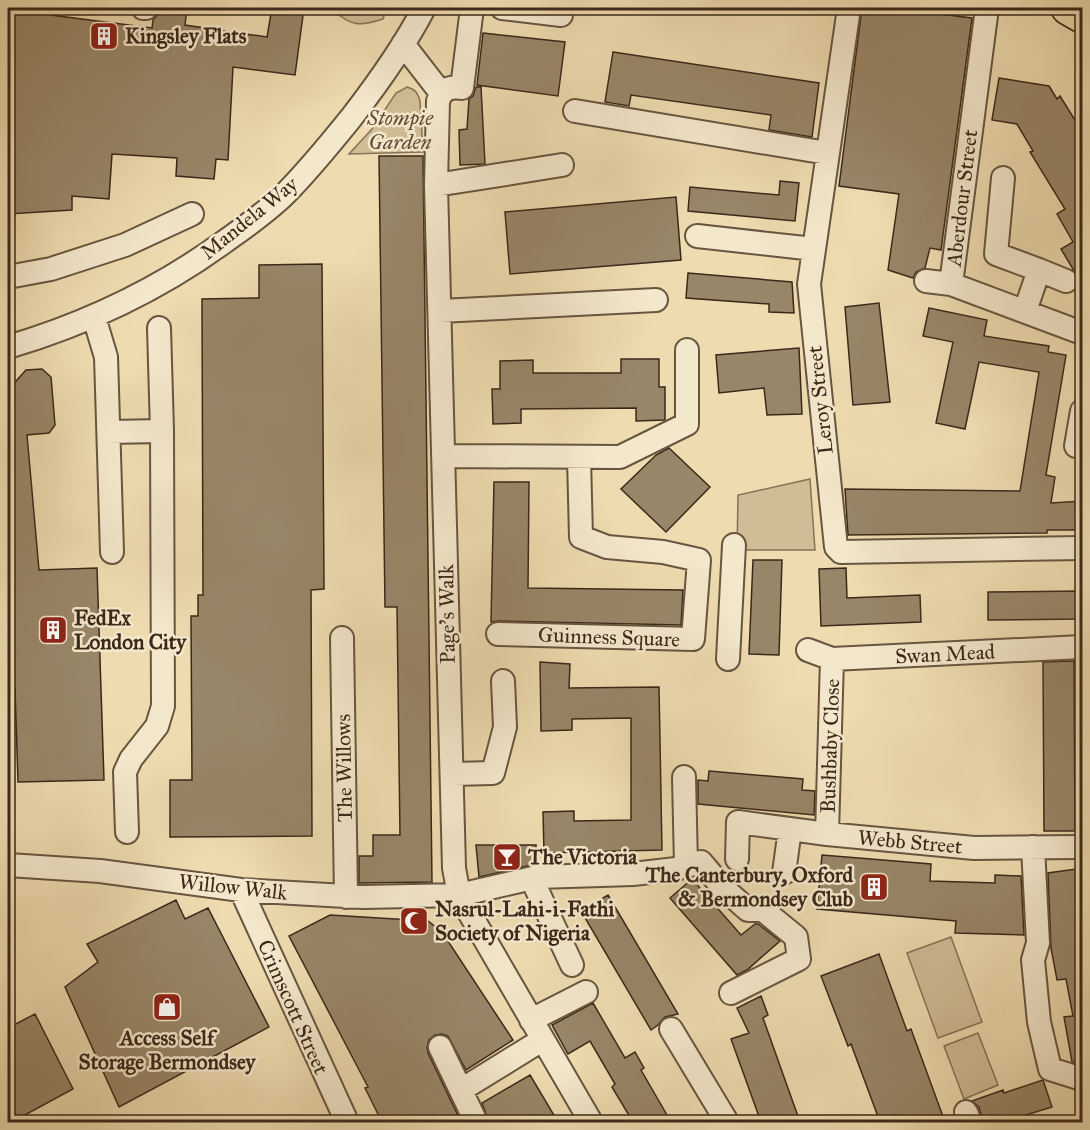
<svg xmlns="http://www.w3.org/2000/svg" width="1090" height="1130" viewBox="0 0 1090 1130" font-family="'IM FELL Great Primer',serif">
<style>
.green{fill:#d0bd96;stroke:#867258;stroke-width:1.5}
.building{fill:#988668;stroke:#3b281a;stroke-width:1.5}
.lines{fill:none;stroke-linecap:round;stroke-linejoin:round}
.minor-casing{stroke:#685540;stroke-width:26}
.highway-casing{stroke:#3b281a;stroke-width:36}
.minor{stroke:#f4e8cc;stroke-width:22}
.highway{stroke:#eedcb0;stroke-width:33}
.labels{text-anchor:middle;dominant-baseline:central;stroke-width:5;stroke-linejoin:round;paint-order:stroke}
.poi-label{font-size:21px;font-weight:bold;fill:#3b281a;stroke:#f4e8cc;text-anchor:start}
.park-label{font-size:21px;font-style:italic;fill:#604d39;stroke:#f4e8cc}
.street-label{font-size:21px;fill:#3b281a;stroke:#f4e8cc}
</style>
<rect width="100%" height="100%" fill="#eedcb0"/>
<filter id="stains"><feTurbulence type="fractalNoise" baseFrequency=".00333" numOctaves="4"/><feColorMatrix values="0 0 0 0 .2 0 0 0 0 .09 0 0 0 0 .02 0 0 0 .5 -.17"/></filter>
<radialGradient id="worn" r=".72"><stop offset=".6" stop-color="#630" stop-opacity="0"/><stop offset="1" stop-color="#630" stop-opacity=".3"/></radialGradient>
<path class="green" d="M335 8H387L383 19C361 26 353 27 335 12Z
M407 87C415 89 418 93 420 101L423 152 349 154 372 129 396 93Z
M810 479 815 550H737L738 495Z
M951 937 982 1022 938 1038 907 953Z
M978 1033 998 1085 964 1099 944 1046Z"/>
<path class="building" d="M8 8 52 9 51 15 152 28 153 20 158 14 159 8H187L185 25 267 37 272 8H304L295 75 233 67 228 160 216 159 214 179 176 176 177 158 112 154 109 199 72 196V210L8 214Z
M862 8H891L972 18 941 250 930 248 925 268 916 272 913 278 888 270 899 194 839 186Z
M483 33 565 42 558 96 477 85Z
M613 52 819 83 812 137 769 130 771 115 631 95 629 106 605 102Z
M999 78 1049 86 1057 99 1060 96 1083 133V286L1061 249 1073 242 1057 214 1065 209 1030 152 1033 151 1017 124 992 120Z
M476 87H481L485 164 460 165 459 130 467 129 469 99 473 96Z
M379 156H423L432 882 359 883V856H373V835H400L397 607H385Z
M780 181 799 183 795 221 688 211 690 187 779 195Z
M676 197 681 260 510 274 505 212Z
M322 264 324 589 311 590 312 836 170 837V780H192L191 616H198V595H203L202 299 259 298V265Z
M688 273 792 282 794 313 769 312V304L686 298Z
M879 303 890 402 853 405 845 307Z
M929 308 987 320 984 336 1049 346 1048 352 1066 355 1046 475 1055 477 1051 503 1083 501V530H1047V533L848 535 845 489 1020 491 1039 372 979 362 965 429 936 423 953 342 923 336Z
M799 348 802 414 767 415 764 388 719 393 716 355Z
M621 359H659V387H665V420L636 421V408L521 409V423L493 424 492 389H500V361L533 360V373H621Z
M42 369 51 377 55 425 49 433 27 435 39 570 97 568 104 780 18 782 15 689 8 690V390L26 370Z
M669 448 710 487 666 532 621 489 656 455Z
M494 482H529L528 588 683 590 681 625 498 621 491 622Z
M753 560H782L779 655 749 654Z
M846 568 847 598 920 595 921 622 821 626 819 569Z
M1083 591V619L988 620V592Z
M1074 661 1075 831H1044L1043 662Z
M540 662 570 664 569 688 659 687 662 850 544 853 543 812 574 811V821L631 820V718L572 719V730L541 731Z
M709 771 803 779 802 790 815 791 814 815 698 804V780L708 781Z
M476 845H536V864L479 877Z
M822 855 931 864 930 881 995 883V875L1021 876 1024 935 955 933 956 921 817 909Z
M1083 868V1065L1072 1062 1064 1017 1073 1016 1066 979 1057 980 1051 948 1048 873Z
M692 879 741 935 755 924H758L780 941 747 970 737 975 670 898Z
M608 895 678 1014 665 1017 658 1025 651 1030 581 911Z
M176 900 185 919 208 908 269 1027 119 1107 65 987 98 962 87 944Z
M330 915 428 921 442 932 513 1040 466 1070 448 1036 442 1034 435 1035 429 1040 427 1047 428 1053 461 1122H382L365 1088 368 1087 289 936Z
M879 954 907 1031 911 1029 945 1122H880L851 1044 848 1046 821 976Z
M761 996 768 1015 763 1018 800 1122H761L731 1039 749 1033 737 1008Z
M593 1003 625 1058 635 1052 644 1068 641 1070 671 1122H633L612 1087 615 1084 590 1041 568 1054 552 1025Z
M35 1014 73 1089 12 1122H8V1028Z
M530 1075 558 1122H489L482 1103Z
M1043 1080 1052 1107 1013 1119 1014 1122H983L979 1107 972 1101 1003 1090 1004 1093Z"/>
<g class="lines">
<g class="minor-casing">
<path id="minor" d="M143 8H146
M472 8 462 88C450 86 442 89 438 101L436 185 454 868 459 895 591 1122
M502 8 561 15
M849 8 809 284 836 547 841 552 1082 548
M987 8 951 284 1082 333
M403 44 441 93
M575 111 827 153
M1003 178 996 254 1039 270 1025 311
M436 185 562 165
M697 236 814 249
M1039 270 1066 281
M8 277 51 269 125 245 192 214
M926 281 951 284
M440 311 656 300
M94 317 106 357 112 552
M159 328 162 431
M8 347C86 324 158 290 224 242 245 227 267 212 285 194 309 170 330 144 351 118 378 83 404 47 424 8
M109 432 162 431 163 706 157 726 131 759 125 772 127 832
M1076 446 1082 411
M444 456 620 457 687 424V350
M498 634 693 639 699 560 663 552 607 547 581 537 579 458
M342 638 346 897
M808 650 832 659 1082 647
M728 659 734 545
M452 774 493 773 505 727 503 681
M827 834 832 659
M1033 847 1038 943 1033 960 1039 1022 1050 1069 1082 1079
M737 859 738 822 827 834 974 848 1082 847
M8 865 100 871 241 890 363 897 459 895 537 877 633 874 676 869 686 866 684 777
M686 866 701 862 723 888 748 910H763L796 937 799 959 731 993
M784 873 790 829
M537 877 536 888 572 965
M241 890 347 1122
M531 1020 586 992
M671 1029 727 1122
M440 1047 476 1122
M461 1090 542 1040
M966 1112 970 1122"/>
</g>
<g class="highway-casing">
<path id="highway" d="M1068 8 1082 16"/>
</g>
<use href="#minor" class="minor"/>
<use href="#highway" class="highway"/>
</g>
<defs>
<g id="building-square" transform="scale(1.5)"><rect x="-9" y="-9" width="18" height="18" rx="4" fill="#8f2418" stroke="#f4e8cc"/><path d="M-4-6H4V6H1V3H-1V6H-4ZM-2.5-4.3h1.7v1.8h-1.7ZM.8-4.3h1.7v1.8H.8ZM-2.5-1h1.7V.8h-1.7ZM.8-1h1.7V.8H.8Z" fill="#fff"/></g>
<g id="bar-square" transform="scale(1.5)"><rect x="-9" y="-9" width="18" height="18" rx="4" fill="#8f2418" stroke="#f4e8cc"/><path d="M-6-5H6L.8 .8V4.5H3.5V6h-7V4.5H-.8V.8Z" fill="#fff"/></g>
<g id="mosque-square" transform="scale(1.5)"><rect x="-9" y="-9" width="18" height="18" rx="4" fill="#8f2418" stroke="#f4e8cc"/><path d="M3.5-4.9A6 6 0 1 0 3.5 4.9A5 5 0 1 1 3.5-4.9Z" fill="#fff"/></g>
<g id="shop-square" transform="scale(1.5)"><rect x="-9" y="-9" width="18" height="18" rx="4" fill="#8f2418" stroke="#f4e8cc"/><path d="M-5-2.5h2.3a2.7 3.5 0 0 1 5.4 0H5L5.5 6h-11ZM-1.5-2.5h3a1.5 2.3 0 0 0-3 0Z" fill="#fff"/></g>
</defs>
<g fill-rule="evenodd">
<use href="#building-square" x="104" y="36"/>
<use href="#building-square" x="53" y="630"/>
<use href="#bar-square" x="507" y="857"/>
<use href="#building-square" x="874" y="887"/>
<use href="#mosque-square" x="414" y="921"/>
<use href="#shop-square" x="167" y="1007"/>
</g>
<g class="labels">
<g class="poi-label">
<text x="125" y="36">Kingsley Flats</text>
<text x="74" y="618">FedEx<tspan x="74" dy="24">London City</tspan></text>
<text x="528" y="857">The Victoria</text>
<text x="853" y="875" text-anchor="end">The Canterbury, Oxford<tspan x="853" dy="24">&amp; Bermondsey Club</tspan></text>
<text x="435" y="909">Nasrul-Lahi-i-Fathi<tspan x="435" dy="24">Society of Nigeria</tspan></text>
<text x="167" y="1038" text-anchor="middle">Access Self<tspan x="167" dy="24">Storage Bermondsey</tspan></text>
</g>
<g class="park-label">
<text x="400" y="118">Stompie<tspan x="400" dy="24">Garden</tspan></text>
</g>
<g class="street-label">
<text transform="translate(962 198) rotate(-83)">Aberdour Street</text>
<text transform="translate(249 218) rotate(-39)">Mandela Way</text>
<text transform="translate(820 400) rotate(-96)">Leroy Street</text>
<text transform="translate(447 614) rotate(-91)">Page's Walk</text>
<text transform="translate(609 637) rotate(2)">Guinness Square</text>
<text transform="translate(945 654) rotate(-3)">Swan Mead</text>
<text transform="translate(830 746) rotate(-88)">Bushbaby Close</text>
<text transform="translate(344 768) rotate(-91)">The Willows</text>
<text transform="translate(910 842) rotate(5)">Webb Street</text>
<text transform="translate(233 887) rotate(6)">Willow Walk</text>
<text transform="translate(293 1007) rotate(66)">Crimscott Street</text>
</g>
</g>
<rect width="1090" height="1130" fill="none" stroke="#eedcb0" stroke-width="30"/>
<rect x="9" y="9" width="1072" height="1112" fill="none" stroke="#3b281a" stroke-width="3"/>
<rect x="15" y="15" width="1060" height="1100" fill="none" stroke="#3b281a" stroke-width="1.5"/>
<rect width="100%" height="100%" filter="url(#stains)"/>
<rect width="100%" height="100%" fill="url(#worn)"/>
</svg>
